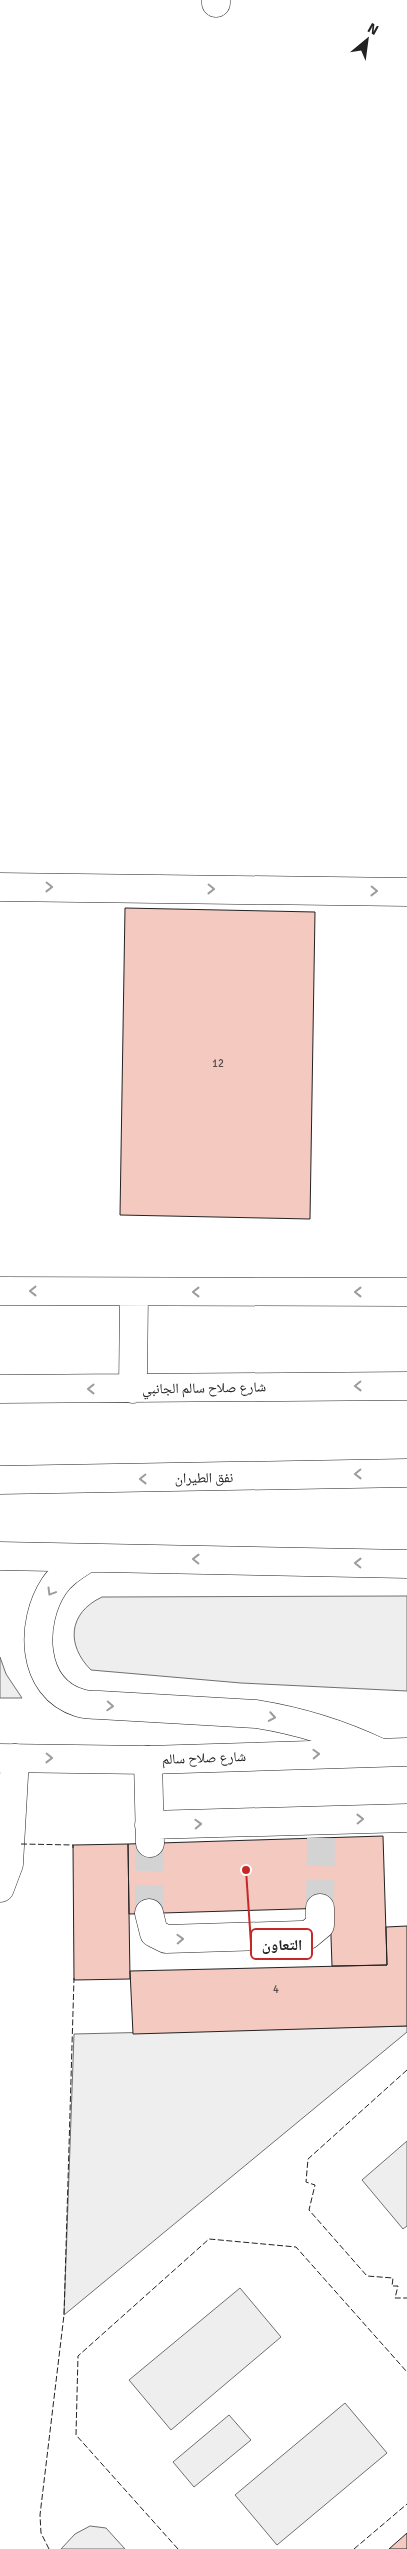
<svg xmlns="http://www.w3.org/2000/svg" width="407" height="2549" viewBox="0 0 407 2549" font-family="Signika,'Noto Naskh Arabic',sans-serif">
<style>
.green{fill:#eee;stroke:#6f6f6f}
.building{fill:#f3c9c0;stroke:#222}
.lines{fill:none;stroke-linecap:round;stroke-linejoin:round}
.minor-tunnel{stroke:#d3d3d3;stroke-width:28;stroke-dasharray:28 14;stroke-linecap:butt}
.minor-casing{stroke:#222;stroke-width:29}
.major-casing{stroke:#222;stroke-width:29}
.highway-casing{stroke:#222;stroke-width:29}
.minor{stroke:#fff;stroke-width:28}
.major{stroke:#fff;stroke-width:28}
.highway{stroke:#fff;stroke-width:28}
.fence{stroke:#222;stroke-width:1;stroke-dasharray:6 2.5;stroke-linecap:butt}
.oneway{stroke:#9c9c9c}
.labels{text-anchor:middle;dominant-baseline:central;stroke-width:4;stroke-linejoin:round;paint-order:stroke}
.number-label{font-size:11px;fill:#564c4a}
.street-label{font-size:14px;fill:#222;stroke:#fff}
.leader{fill:none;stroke:#c62828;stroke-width:2}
.callout-dot{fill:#c62828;stroke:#fff;stroke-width:2}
.callout{fill:#fff;stroke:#c62828;stroke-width:2}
.callout-label{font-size:15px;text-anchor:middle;font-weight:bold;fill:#222}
</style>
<rect width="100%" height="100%" fill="#fff"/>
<path class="green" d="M407 1596V1691L241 1683 91 1670C66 1645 68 1613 102 1597Z
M0 1657 6 1674 22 1698H0Z
M407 2026V2032L64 2315 74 2034Z
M407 2141V2226L403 2229 362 2180Z
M240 2288 281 2337 171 2430 129 2380Z
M345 2403 387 2453 277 2545 235 2495Z
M229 2415 251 2440 194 2487 173 2462Z
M90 2526 106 2528 125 2549H61L75 2534Z"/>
<path class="building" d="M125 908 315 912 310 1219 120 1215Z
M383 1836 387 1965 332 1966 330 1908 129 1914 128 1844Z
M128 1844 130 1979 74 1980 73 1845Z
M407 1926V2026L133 2034 130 1971 387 1965 386 1927Z
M407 2533V2549H389Z"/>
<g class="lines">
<path class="minor-tunnel" d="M320 1908 321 1838
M149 1913 150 1843"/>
<g class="minor-casing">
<path id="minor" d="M216 3V0
M0 887 407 892
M0 1291 407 1292
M0 1389 407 1386
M133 1389 134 1292
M148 1760 150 1843
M149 1825 407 1818
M0 1888 9 1864 15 1758
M149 1913 154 1933 166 1939 301 1935H308L320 1925V1908"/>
</g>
<g class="major-casing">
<path id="major" d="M0 1480 407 1473"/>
</g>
<g class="highway-casing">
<path id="highway" d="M0 1556 407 1564
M86 1559C74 1567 62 1574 54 1586 30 1622 30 1688 80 1703 86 1705 93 1705 99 1705L256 1714C300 1721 339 1733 379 1752
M0 1758 148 1760 407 1752"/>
</g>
<use href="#minor" class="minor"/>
<use href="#major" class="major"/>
<use href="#highway" class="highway"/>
<path class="fence" d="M21 1844 73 1845V1848
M407 2070 308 2159 306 2182 315 2185 309 2210 367 2276 393 2278 392 2286H398L395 2298H407
M49 2549 41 2533 40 2515 64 2315 74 1978
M178 2549 76 2435 78 2356 209 2239 296 2247 407 2372
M354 2549 407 2504"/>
</g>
<defs><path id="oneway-chevron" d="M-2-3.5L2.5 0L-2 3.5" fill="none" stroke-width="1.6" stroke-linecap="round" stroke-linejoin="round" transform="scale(1.25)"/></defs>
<g class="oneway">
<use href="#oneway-chevron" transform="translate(49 887) rotate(1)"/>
<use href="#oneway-chevron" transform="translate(211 889) rotate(1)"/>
<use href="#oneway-chevron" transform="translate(374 891) rotate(1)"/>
<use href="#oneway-chevron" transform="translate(33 1291) rotate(-180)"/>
<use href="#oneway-chevron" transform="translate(196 1292) rotate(-180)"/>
<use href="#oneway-chevron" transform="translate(358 1292) rotate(-180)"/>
<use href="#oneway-chevron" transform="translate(358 1386) rotate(179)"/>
<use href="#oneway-chevron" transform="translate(91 1389) rotate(180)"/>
<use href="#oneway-chevron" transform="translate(358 1474) rotate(179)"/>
<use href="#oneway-chevron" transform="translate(143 1479) rotate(179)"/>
<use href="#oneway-chevron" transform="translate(196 1559) rotate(-179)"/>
<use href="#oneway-chevron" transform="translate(358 1563) rotate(-179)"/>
<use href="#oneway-chevron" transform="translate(51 1592) rotate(121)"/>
<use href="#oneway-chevron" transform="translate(110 1706) rotate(3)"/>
<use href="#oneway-chevron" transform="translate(272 1717) rotate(10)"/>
<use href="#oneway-chevron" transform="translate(316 1754) rotate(-2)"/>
<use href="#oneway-chevron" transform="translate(49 1758) rotate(1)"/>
<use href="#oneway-chevron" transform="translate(360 1819) rotate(-1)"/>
<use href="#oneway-chevron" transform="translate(198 1824) rotate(-2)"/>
<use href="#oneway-chevron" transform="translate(180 1939) rotate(-2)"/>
</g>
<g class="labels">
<g class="number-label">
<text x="218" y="1063">12</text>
<text x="276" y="1989">4</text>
</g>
<g class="street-label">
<text transform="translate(204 1388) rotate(-1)">شارع صلاح سالم الجانبي</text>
<text transform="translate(204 1478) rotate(-1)">نفق الطيران</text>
<text transform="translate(204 1758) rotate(-2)">شارع صلاح سالم</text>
</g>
</g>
<path class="leader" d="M246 1870L251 1944"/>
<circle class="callout-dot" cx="246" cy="1870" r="5"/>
<rect class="callout" x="251" y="1929" width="61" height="30" rx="5"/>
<g class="callout-label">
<text x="282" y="1950">التعاون</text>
</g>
<g transform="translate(367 40) rotate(29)" stroke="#ffffff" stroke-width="4" paint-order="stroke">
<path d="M0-4L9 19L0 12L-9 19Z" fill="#222222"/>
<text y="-8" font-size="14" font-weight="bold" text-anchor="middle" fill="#222222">N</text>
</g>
</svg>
